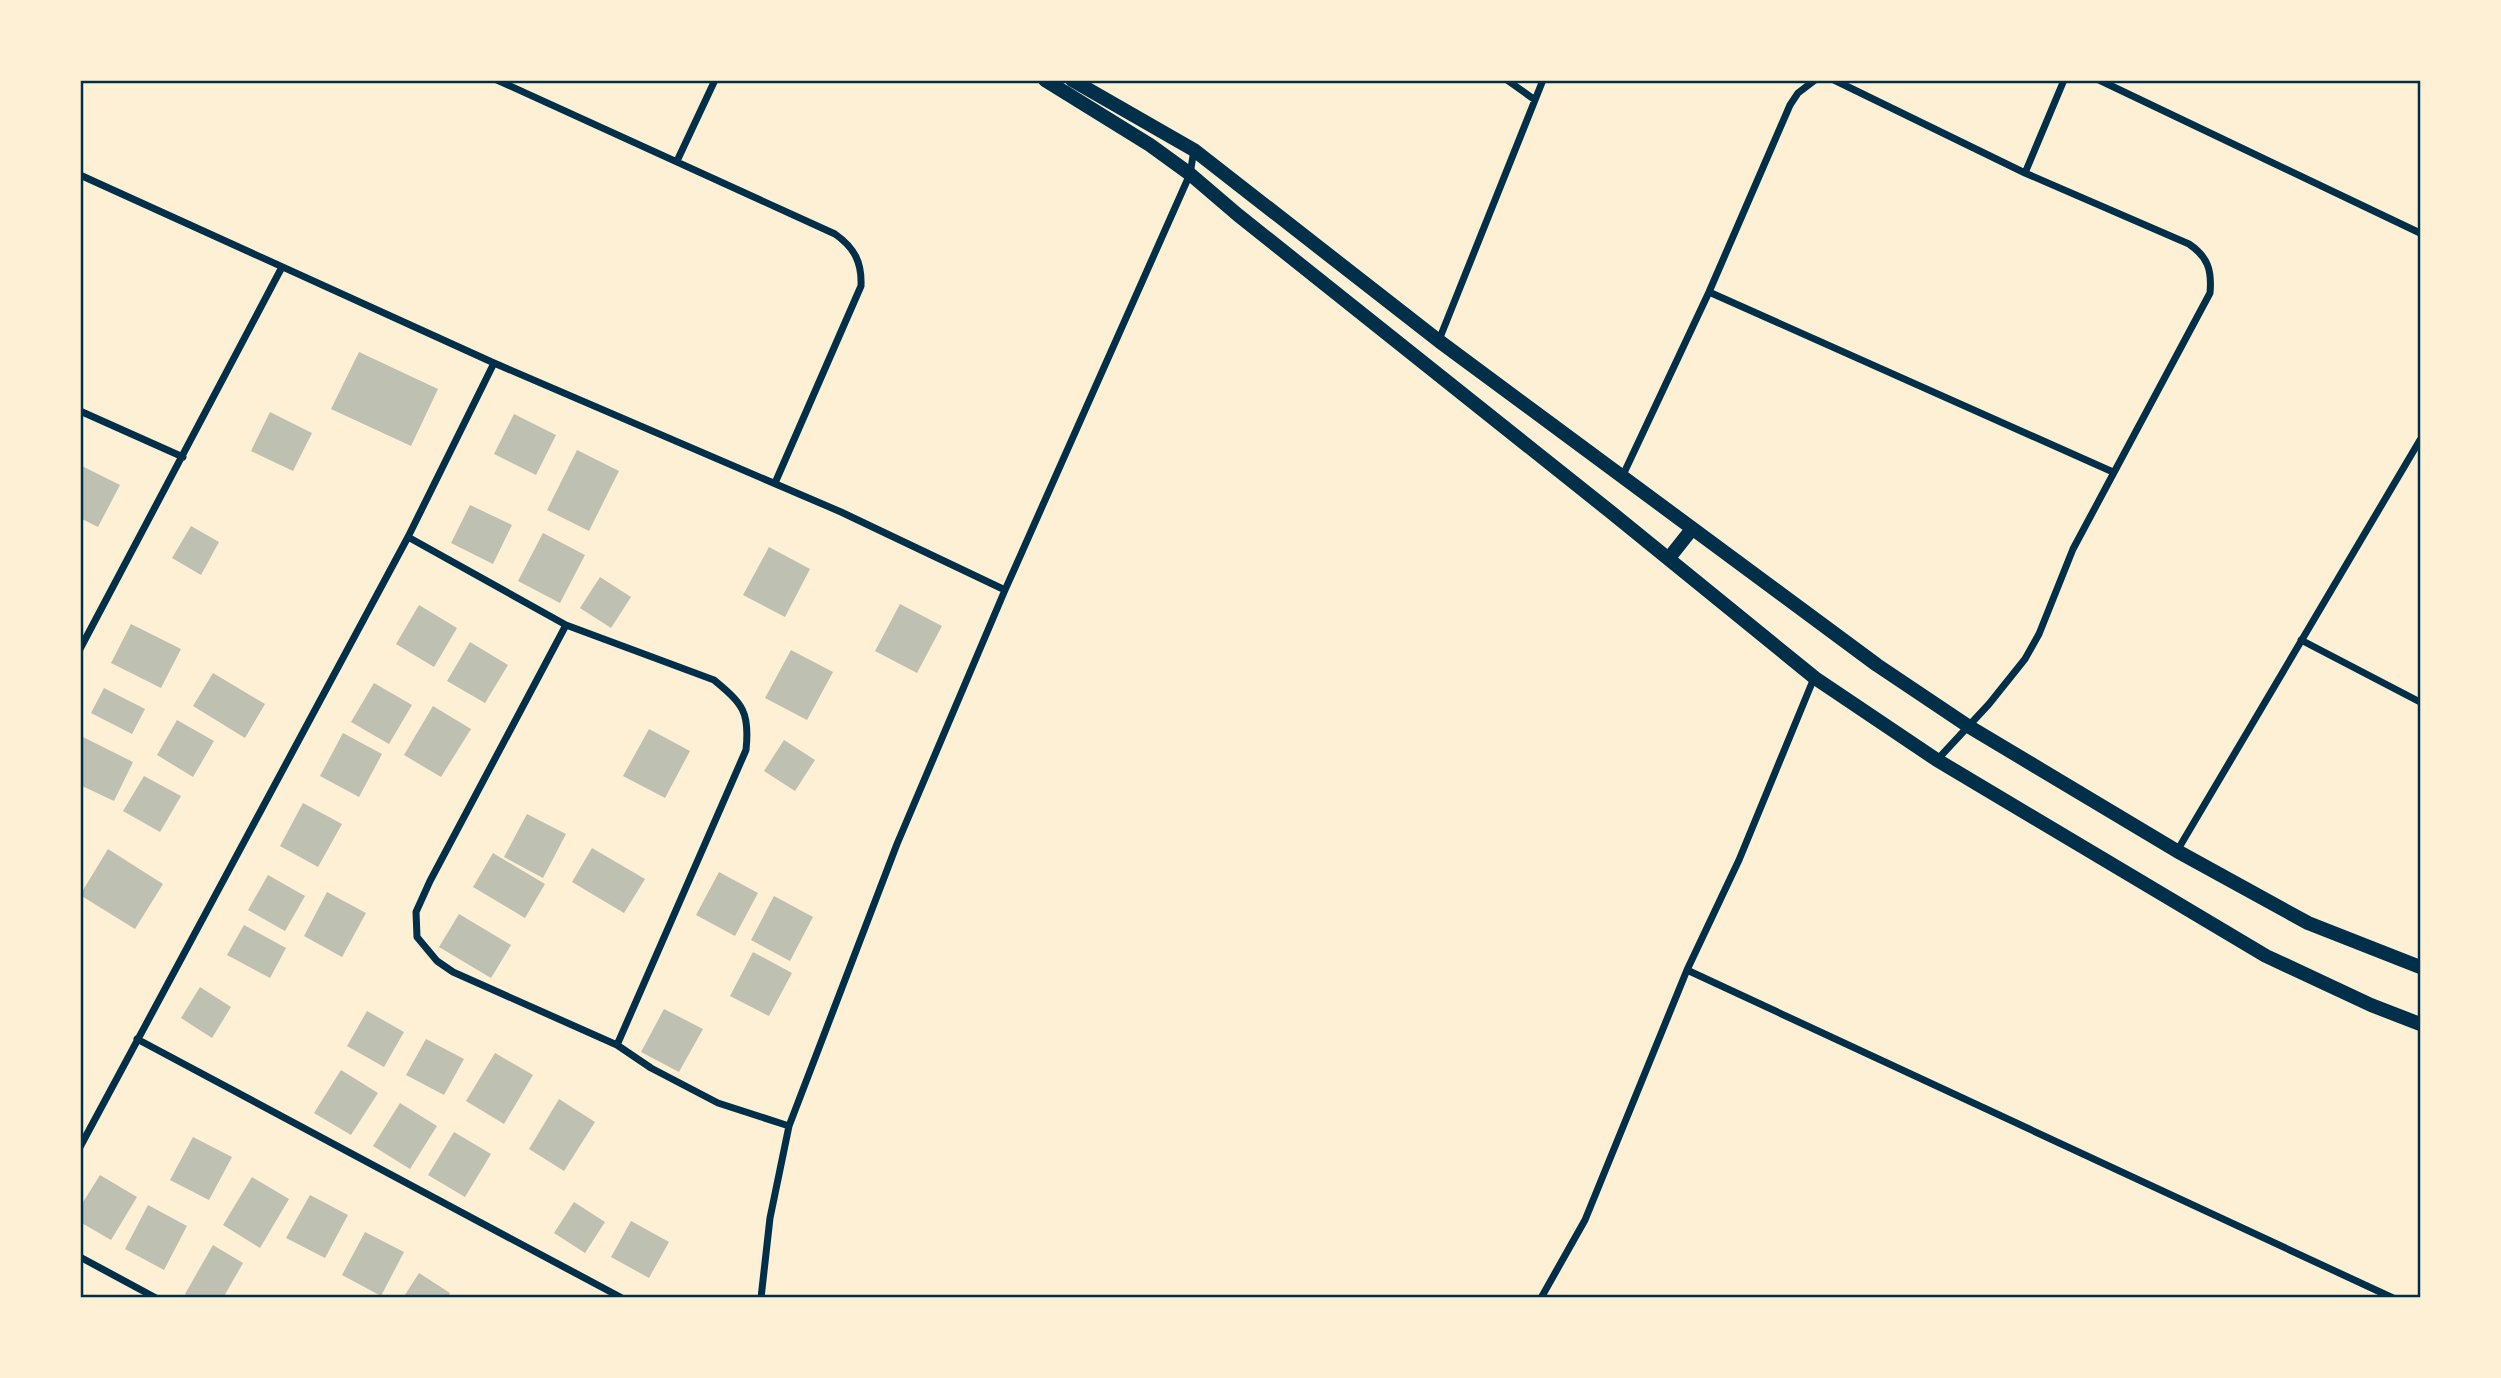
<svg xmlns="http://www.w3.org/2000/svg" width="2501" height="1378" viewBox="0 0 2501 1378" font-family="'IBM Plex Serif',serif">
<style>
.building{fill:#bec0b2}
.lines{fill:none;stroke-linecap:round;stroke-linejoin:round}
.minor{stroke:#003049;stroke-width:7}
.secondary{stroke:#003049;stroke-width:14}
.neatline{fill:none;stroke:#003049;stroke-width:2.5}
</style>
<rect width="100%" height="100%" fill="#fdf0d5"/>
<path class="building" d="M359 352 438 389 411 446 331 409Z
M270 412 312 433 293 471 251 451Z
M514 414 556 435 536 475 494 454Z
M577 450 619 471 589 531 547 510Z
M80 465 120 485 98 527 80 518Z
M470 505 512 525 493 564 451 543Z
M191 526 219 542 201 575 172 558Z
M543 533 585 555 560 603 518 581Z
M769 547 810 569 785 617 743 595Z
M600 577 631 597 611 628 580 608Z
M900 604 942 626 917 673 875 651Z
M419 605 457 628 434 667 396 644Z
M131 624 181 649 161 688 111 663Z
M470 642 508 665 485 703 447 681Z
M791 650 833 672 807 720 765 698Z
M213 673 265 704 245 738 193 706Z
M374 683 412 705 389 744 351 722Z
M104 688 145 709 132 734 91 713Z
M433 706 471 729 441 777 404 755Z
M177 720 214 741 193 777 157 755Z
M649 729 690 751 665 798 623 776Z
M343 733 382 754 359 797 320 776Z
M83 737 133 762 114 801 80 785V743Z
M784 740 815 760 795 791 764 771Z
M144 776 181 796 160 832 123 811Z
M303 803 342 824 318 867 280 846Z
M527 814 566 834 543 878 504 857Z
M592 848 645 879 624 913 572 882Z
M108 849 163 884 135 929 80 895Z
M493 853 545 884 525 918 473 887Z
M719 872 758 893 735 936 696 915Z
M268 875 305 896 285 931 248 910Z
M327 892 366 913 342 957 304 936Z
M774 896 813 917 790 961 751 940Z
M459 914 511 945 491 978 439 947Z
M244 925 286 948 270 978 227 955Z
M753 952 792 973 769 1016 730 996Z
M200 987 231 1007 212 1038 181 1018Z
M664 1009 703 1029 679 1072 641 1052Z
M367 1011 404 1032 384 1067 347 1046Z
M426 1039 464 1059 444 1095 406 1075Z
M495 1053 533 1075 504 1124 466 1101Z
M341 1070 378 1093 351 1135 314 1113Z
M559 1099 595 1122 564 1171 529 1149Z
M400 1103 437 1126 410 1169 373 1146Z
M454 1132 491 1154 465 1197 428 1175Z
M193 1137 232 1157 209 1200 170 1180Z
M100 1175 137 1197 111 1240 80 1222V1207Z
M252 1177 289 1199 260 1248 223 1225Z
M310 1195 348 1215 325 1258 286 1238Z
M574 1202 605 1222 585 1253 554 1233Z
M148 1205 187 1226 164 1270 125 1249Z
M631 1221 669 1242 649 1278 611 1257Z
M365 1232 404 1252 381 1296 342 1275Z
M213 1245 243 1263 223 1298H191L185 1294Z
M419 1273 450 1293 447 1298H403Z"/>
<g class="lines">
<path class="minor" d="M497 80 835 234C855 248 862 263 861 286L775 483
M1507 80 1535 100
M1834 80 2025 173 2189 244C2208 257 2212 270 2210 293L2073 549 2039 634 2025 659 1989 704 1937 760
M2099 80 2420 233
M677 161 715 80
M2025 173 2064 80
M80 175 494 363 841 512 1005 590
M1709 292 2113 472
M1439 340 1543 80
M80 411 183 457
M1623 475 1709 292 1790 105 1798 93 1815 80
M408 537 566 625 714 680C743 704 750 712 746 750L617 1045
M566 625 430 881 416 912 417 937 437 961 453 972 617 1045 651 1068 718 1103 789 1126
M2301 640 2420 702
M80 649 282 267
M2177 851 2420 440
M1687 970 2393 1298
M137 1039 622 1298
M80 1147 408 537 494 363
M80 1257 156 1298
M761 1298 770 1218 789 1126 897 844 1005 590 1190 174 1194 150
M1541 1298 1585 1220 1687 970 1739 860 1814 678"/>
<path class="secondary" d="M1045 80 1150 145 1190 174 1238 215 1612 513 1815 678 1937 760 2266 956 2371 1005 2420 1024
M1072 80 1194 150 1439 341 1877 665 1968 726 2177 851 2308 923 2420 967
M1669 558 1692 529"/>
</g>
<rect width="2501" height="1378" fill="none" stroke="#fdf0d5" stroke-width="164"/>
<rect x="82" y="82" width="2337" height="1214" class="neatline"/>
</svg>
